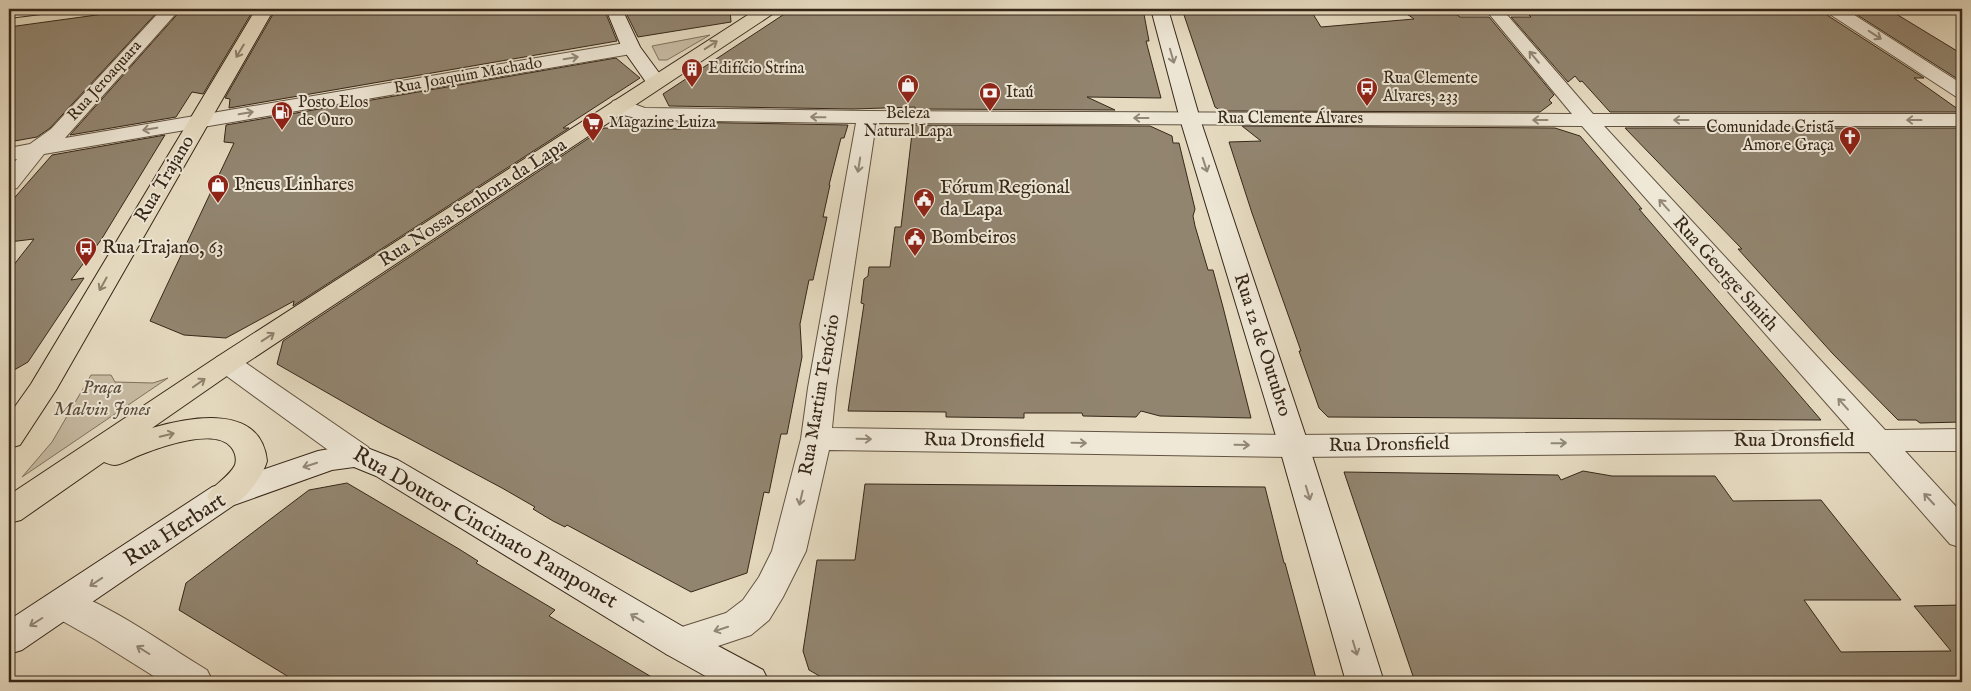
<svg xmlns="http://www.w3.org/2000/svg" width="1971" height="691" viewBox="0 0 1971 691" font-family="'IM FELL English',serif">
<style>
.green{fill:#c8bca4;stroke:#7f725e}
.building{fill:#928570;stroke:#362718}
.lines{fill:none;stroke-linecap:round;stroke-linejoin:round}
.street-casing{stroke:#625442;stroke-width:2}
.secondary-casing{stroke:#362718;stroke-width:2}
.primary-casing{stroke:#362718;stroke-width:2}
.street{fill:#efe8d7;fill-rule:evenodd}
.secondary{fill:#efe8d7;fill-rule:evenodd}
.primary{fill:#e6dbc1;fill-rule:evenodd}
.oneway{stroke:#928878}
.oneway2{stroke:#8e816c}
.labels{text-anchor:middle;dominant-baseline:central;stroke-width:4;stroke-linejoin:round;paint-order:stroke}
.far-poi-label{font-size:16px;fill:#362718;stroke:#efe8d7;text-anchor:start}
.far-street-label{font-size:16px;fill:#362718;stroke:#efe8d7}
.street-label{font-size:19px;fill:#362718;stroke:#efe8d7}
.poi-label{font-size:19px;fill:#362718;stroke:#efe8d7;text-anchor:start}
.park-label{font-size:19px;font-style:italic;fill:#5a4c3b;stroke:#efe8d7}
.near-street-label{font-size:22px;fill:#362718;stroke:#efe8d7}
</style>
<rect width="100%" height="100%" fill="#e6dbc1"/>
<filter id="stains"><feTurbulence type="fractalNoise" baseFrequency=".004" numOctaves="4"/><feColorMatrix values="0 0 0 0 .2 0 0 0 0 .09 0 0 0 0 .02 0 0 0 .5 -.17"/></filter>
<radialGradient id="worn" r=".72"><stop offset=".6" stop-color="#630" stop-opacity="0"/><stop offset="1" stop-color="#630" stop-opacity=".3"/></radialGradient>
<path class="green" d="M710 35 667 60H659L652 46Z
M91 375H111L115 382 153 383 168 378 22 477 52 442Z"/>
<path class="building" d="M140 9H160L50 128 37 137 9 142V27Z
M182 9H254L203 94 192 92 176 117 70 135Z
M276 9H604L617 41 229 108 230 99 225 98Z
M624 9H730L731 22 638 37Z
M792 9H1143L1149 41H1146L1161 98 1087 97 1115 110 915 109V107L853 109 669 106 663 94Z
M1182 9H1310L1321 27 1414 19 1400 9H1449L1460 17H1489L1554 95 1549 100 1552 103 1540 112 1221 111 1215 107Z
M1523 9H1823L1827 15 1924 78H1914L1962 112H1610L1582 81 1580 82 1575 76 1568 82 1511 17H1531Z
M1848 9H1888L1962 54V78H1956Z
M616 58 640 78 563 128H569L293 306 294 301 226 338 184 335 150 321 234 143 224 142 226 125Z
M678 122 848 125 844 138H841L829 185H830L823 217H827L813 280H809L800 324 802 357 787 434H781L769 493 764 492 747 573 691 592 567 525 565 527 553 521 533 509 535 507 502 488 380 423 277 364 283 341 604 128 681 129Z
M913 125 1150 126 1172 136 1173 143H1179L1195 209 1193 216 1195 226 1208 270H1213L1223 307 1251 418 1160 416 1141 411 1136 417 1083 416 1082 413H1024V418L946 417V412L848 411 864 304 861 303 864 279 868 276 869 267H890L895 227H901Z
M1242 126 1555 128 1580 136 1642 209H1639L1821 420 1328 417 1319 408 1299 351H1301L1252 213 1229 142 1261 141Z
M1625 128H1962V422L1920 423 1916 420H1898L1833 354 1738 249H1742Z
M165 135 101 240 71 280 84 278 28 362 9 373V271L34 239 9 242V204L52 155Z
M1583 471 1612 476H1715L1733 501 1821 500 1901 600H1804L1841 652 1951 651 1914 606 1962 605V682H1415L1344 472 1558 475 1561 480Z
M347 483 459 549 478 561 476 563 555 610 549 616 660 682H297L179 610 186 583 309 490Z
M865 484 1265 487 1284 563H1285L1317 682H830L809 670 803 651 817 560H855Z"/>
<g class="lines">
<g class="street-casing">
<path id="street" d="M162 9H180L65 138 631 42 638 44 640 48 638 52 631 54 44 154 17 188 9 190V169L17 159 9 160V148L30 144 51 129Z
M1485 9H1502L1593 114H1962V126H1604L1885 430 1962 429V451H1905L1962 513V548L1950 544 1869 452 1294 457 829 450 806 551 783 597 769 620 751 635 679 659 666 654 661 643 666 632 726 613 743 600 759 577 772 551 801 439 808 388 856 123 645 120 623 115 610 105 613 101 620 99 645 108 867 111 1572 114ZM876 123 1582 126 1850 430 1294 435 832 428 836 388Z
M1825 9H1845L1962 84V98L1955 96 1828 13Z
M227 354 237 357 368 447 372 455 368 463 357 466 346 463 217 369 213 363 217 357Z
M63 589C113 606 162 643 207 670L213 682H163L96 640 50 614 45 604 50 594Z"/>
</g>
<g class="secondary-casing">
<path id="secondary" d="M9 9H52L49 13 9 18Z
M606 9H622L640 47 665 81 662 85 655 87 648 85 622 48Z
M1151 9H1168L1200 119 1309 446 1384 682H1346L1279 446 1180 119Z
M357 444 398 460 692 632 763 670 769 682H716L666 654 376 476 354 467 332 470 234 505 22 650 9 654V620L212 487 318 451Z"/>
</g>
<g class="primary-casing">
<path id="primary" d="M256 9H274L56 390 20 445 9 448V415L31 384Z
M757 9H777L774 13 237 369 152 428C190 417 261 403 267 461 263 476 241 508 223 508 220 508 215 505 212 505L207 496C214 484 229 477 235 465 237 458 235 452 231 447 215 427 160 447 140 455 132 458 123 464 115 465 111 465 107 463 104 462L21 520 9 523V495L217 357Z"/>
</g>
<use href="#street" class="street"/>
<use href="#secondary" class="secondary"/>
<use href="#primary" class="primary"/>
</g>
<defs><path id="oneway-shaft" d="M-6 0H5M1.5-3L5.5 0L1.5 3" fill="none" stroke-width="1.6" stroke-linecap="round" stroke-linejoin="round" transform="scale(1.25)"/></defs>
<g class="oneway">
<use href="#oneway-shaft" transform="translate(1875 35) rotate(33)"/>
<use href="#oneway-shaft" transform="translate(1172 56) rotate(74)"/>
<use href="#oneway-shaft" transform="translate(1534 57) rotate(-130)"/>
<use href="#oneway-shaft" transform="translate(571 58) rotate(-10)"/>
<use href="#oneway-shaft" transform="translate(246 113) rotate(-10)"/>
<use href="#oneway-shaft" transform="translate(818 117) rotate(-179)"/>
<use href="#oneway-shaft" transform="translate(1141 118) rotate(-180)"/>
<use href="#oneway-shaft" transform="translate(1540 120) rotate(-180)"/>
<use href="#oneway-shaft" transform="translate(1681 120) rotate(180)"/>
<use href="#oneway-shaft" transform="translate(1914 120) rotate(180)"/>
<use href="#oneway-shaft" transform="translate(150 129) rotate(170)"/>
<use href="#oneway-shaft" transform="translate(859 165) rotate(99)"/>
<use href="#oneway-shaft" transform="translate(1205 165) rotate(72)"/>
<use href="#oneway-shaft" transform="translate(1664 205) rotate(-132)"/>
<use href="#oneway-shaft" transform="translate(1843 404) rotate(-132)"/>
<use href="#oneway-shaft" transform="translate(864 439) rotate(1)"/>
<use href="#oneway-shaft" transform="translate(1079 443) rotate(1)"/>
<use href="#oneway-shaft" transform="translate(1559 443) rotate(-1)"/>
<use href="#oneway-shaft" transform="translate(1242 445) rotate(1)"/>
<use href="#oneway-shaft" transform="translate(310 465) rotate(162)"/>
<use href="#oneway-shaft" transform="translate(1308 493) rotate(73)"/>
<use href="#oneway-shaft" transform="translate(801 498) rotate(103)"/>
<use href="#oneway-shaft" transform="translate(1929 499) rotate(-133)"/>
<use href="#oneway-shaft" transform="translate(96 582) rotate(146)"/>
<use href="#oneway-shaft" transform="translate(637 618) rotate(-149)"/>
<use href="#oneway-shaft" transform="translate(36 622) rotate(148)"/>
<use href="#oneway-shaft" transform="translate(721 629) rotate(162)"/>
<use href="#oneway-shaft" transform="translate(1355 648) rotate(73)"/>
<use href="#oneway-shaft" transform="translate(143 650) rotate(-148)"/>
</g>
<g class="oneway2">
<use href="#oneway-shaft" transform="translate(711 45) rotate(-33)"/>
<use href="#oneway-shaft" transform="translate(240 51) rotate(121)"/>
<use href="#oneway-shaft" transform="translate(103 284) rotate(119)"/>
<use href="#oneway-shaft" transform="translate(268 337) rotate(-33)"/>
<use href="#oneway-shaft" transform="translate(199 383) rotate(-35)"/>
<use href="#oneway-shaft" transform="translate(167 435) rotate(-14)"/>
</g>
<defs>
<g id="building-pin" transform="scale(1.125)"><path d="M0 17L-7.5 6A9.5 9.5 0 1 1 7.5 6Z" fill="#8f2418" stroke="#efe8d7"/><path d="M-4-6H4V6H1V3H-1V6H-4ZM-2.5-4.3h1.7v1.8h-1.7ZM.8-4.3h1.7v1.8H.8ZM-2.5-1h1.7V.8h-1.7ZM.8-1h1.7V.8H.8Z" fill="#fff"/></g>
<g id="shop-pin" transform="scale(1.125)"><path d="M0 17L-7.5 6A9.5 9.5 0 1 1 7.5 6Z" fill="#8f2418" stroke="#efe8d7"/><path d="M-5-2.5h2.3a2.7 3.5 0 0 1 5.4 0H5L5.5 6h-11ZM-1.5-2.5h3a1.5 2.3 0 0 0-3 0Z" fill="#fff"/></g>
<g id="bus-pin" transform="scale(1.125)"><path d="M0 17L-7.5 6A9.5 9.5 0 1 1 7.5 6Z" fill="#8f2418" stroke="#efe8d7"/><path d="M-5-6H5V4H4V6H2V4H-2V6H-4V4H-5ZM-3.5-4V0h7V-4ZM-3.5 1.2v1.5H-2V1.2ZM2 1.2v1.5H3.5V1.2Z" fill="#fff"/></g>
<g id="bank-pin" transform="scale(1.125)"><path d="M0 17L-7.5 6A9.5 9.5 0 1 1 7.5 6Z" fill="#8f2418" stroke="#efe8d7"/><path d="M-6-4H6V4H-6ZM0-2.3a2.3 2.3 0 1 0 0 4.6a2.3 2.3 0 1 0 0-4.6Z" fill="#fff"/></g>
<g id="fuel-pin" transform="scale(1.125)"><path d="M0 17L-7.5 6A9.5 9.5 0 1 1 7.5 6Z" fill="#8f2418" stroke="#efe8d7"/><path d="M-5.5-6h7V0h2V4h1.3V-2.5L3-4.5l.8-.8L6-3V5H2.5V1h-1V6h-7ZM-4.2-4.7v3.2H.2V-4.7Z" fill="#fff"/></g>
<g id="supermarket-pin" transform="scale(1.125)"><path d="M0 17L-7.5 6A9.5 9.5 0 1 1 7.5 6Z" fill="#8f2418" stroke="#efe8d7"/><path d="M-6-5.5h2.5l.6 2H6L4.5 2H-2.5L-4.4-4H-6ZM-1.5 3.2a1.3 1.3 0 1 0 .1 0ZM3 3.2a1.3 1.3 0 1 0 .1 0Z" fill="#fff"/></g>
<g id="church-pin" transform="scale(1.125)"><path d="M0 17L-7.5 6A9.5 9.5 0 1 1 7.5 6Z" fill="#8f2418" stroke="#efe8d7"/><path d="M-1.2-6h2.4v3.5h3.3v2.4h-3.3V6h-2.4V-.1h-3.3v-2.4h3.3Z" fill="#fff"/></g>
<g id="civic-pin" transform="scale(1.125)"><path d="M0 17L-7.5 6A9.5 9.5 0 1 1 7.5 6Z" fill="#8f2418" stroke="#efe8d7"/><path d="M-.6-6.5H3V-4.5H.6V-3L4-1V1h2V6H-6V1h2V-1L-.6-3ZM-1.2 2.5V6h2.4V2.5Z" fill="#fff"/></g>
</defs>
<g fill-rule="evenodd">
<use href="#building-pin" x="692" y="69"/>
<use href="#shop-pin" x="908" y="85"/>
<use href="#bus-pin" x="1367" y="88"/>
<use href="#bank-pin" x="990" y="93"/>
<use href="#fuel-pin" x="282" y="112"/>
<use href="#supermarket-pin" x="593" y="123"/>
<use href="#church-pin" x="1850" y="137"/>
<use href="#shop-pin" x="218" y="185"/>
<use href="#civic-pin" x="924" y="199"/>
<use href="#civic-pin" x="915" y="238"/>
<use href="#bus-pin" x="86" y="248"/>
</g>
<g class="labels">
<g class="far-poi-label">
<text x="708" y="69">Edifício Strina</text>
<text x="1383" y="79">Rua Clemente<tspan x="1383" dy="18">Alvares, 233</tspan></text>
<text x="1006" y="93">Itaú</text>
<text x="298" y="103">Posto Elos<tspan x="298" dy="18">de Ouro</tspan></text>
<text x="908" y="114" text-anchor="middle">Beleza<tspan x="908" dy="18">Natural Lapa</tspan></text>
<text x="609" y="123">Magazine Luiza</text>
<text x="1834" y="128" text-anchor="end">Comunidade Cristã<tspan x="1834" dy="18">Amor e Graça</tspan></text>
</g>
<g class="far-street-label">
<text transform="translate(468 76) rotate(-10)">Rua Joaquim Machado</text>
<text transform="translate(105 81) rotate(-48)">Rua Jeroaquara</text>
<text x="1290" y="119">Rua Clemente Álvares</text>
</g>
<g class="street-label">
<text transform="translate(165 179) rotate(-59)">Rua Trajano</text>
<text transform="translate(473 203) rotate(-33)">Rua Nossa Senhora da Lapa</text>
<text transform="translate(1725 274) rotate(48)">Rua George Smith</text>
<text transform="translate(1262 345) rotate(72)">Rua 12 de Outubro</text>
<text transform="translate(820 395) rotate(-80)">Rua Martim Tenório</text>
<text transform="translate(984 441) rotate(1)">Rua Dronsfield</text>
<text x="1794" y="441">Rua Dronsfield</text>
<text transform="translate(1389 445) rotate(-1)">Rua Dronsfield</text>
</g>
<g class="poi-label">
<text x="234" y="185">Pneus Linhares</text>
<text x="940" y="188">Fórum Regional<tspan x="940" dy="22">da Lapa</tspan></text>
<text x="931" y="238">Bombeiros</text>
<text x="102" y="248">Rua Trajano, 63</text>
</g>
<g class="park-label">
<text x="102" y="388">Praça<tspan x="102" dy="22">Malvin Jones</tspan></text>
</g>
<g class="near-street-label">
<text transform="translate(485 528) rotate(30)">Rua Doutor Cincinato Pamponet</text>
<text transform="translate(175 530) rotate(-33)">Rua Herbart</text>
</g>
</g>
<rect width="1971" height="691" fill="none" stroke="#e6dbc1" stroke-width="30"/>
<rect x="10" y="10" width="1951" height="671" fill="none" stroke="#362718" stroke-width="2.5"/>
<rect x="15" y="15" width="1941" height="661" fill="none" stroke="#362718"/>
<rect width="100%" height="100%" filter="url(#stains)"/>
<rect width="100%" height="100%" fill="url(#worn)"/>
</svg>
